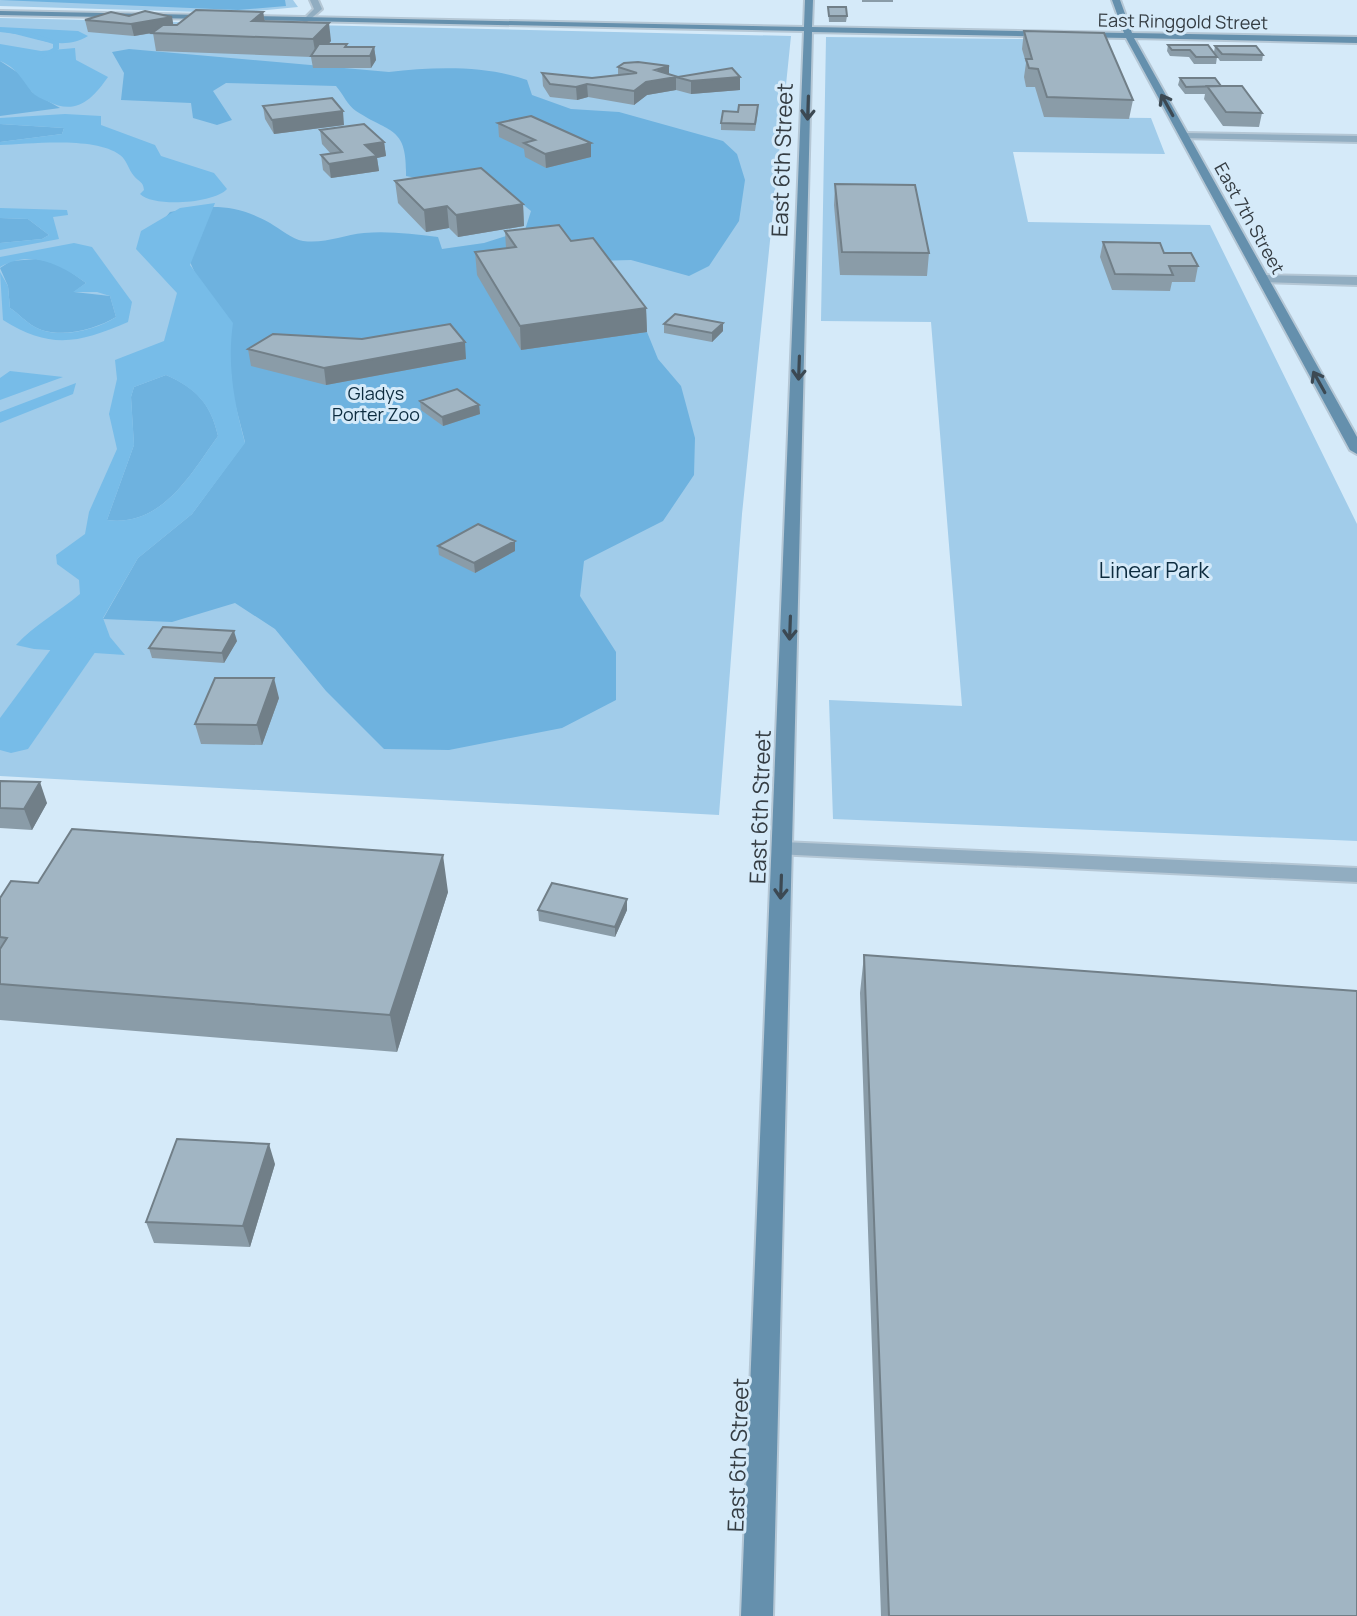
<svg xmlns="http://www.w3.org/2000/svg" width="1357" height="1616" viewBox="0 0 1357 1616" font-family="Manrope,sans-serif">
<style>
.green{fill:#a1ccea}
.forest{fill:#6eb2df}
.water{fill:#77bce8;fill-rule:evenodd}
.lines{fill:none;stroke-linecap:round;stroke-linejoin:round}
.stream{fill:#77bce8;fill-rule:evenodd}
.canal{fill:#77bce8;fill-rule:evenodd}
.street-casing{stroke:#b5c7d5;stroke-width:4}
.secondary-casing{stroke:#b5c7d5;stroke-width:4}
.street{fill:#91adc1;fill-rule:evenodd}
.secondary{fill:#6590ad;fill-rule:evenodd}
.wall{fill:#8a9ca8}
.shaded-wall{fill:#717f88}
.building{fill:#a1b5c3;stroke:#717f88;stroke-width:2}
.oneway{stroke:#3c4953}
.labels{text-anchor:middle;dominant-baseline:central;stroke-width:6;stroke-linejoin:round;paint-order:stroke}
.far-street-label{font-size:18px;fill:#353d43;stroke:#d5eaf9}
.far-park-label{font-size:18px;fill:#0d2c3f;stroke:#d5eaf9}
.street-label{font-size:22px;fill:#353d43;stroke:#d5eaf9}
.park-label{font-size:22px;fill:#0d2c3f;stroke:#d5eaf9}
</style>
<rect width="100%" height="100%" fill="#d5eaf9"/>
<path class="green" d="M0 0H293L298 7 235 13 0 6Z
M0 18 791 36 742 514 719 815 0 776Z
M826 37 1028 39 1049 117 1151 118 1165 154 1013 152 1028 222 1210 225 1357 524V841L833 819 829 700 962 706 931 322 821 321Z"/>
<path class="forest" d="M0 0H285L286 6 238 10Z
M129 49 389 72C432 67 486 65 527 80L532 95 571 109 619 112 723 141 737 154 745 180 739 221 709 266 689 276 631 260 594 261 647 332 658 359 681 386 695 438 694 475 663 521 584 561 580 596 616 652V700L562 728 449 750 384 749 326 691 275 629 235 603 172 622 103 619 138 558 192 514 245 442 233 396 229 350 183 246 157 228 170 212C208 205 235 203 270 223 280 229 292 239 303 241 325 244 343 235 364 233 389 231 413 234 438 237L442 249 484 243 525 230 531 211 515 198 406 176C407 126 391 134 356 111 348 106 343 94 336 86L226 83 213 91 232 120 217 125 193 118 191 103 121 100 124 73 112 52Z
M0 61 23 76 32 92 60 108 0 116Z
M0 124 64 128 62 134 0 142Z
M0 218 28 219 49 235 42 239 0 243Z
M36 259 58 263 86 283 74 292 110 296 116 317C96 329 59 340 35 327 27 323 18 313 10 308L8 286 0 268 11 261Z
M166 375C196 388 211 404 218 436 190 475 162 527 107 520L134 445 131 397 134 387Z"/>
<path class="water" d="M0 27 78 31 88 36C62 53 28 35 0 31Z
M0 44 41 51 75 48 76 60 108 77C92 100 76 116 47 101 42 99 35 96 31 91 21 78 17 68 0 61Z
M65 114 101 116V125L155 145 161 156 214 173 227 189C215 203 154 208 140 194L144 190C143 181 139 182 134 176 128 169 127 160 120 155 95 136 30 144 0 145V142L62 134 64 128 0 124V118Z
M215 203 190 265 233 323C227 365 234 402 245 443L192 514 138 558 103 618 110 637 125 655 34 649 16 645C35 624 59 612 80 594L79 580 57 564 56 555 85 534 89 512 117 449 109 414 117 379 115 360 164 341 177 293 136 249 141 231 180 208ZM166 375C195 388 211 404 218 436 190 475 162 527 107 520L134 445 131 397 134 387Z
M0 208 67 210 68 215 53 217 59 239 0 250V243L42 239 49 235 28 219 0 218Z
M74 243 92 247 132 302 128 322C79 343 51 350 3 320L0 272 8 286 10 308C18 313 27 323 35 327 58 340 96 330 116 317L110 296 97 292H73L86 283C60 264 31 249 0 267V257Z
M10 371 63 377 0 400V378Z
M76 383 73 394 0 423V412Z"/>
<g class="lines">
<path class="stream" d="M0 28 26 31 59 42V49L39 60H35V58L53 48V44L25 35 0 32Z"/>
<path class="canal" d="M73 637 89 641 96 651 28 749 11 753 0 750V718L57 641Z"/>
<g class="street-casing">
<path id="street" d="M310 0H318L322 9 306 23 302 21 314 9Z
M1184 133 1357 136V142L1181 138Z
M1263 275 1357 277V285L1259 282 1257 279Z
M783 842 1357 868V882L776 854 773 849 776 844Z"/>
</g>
<g class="secondary-casing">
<path id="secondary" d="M805 0H813L812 27 1124 33 1112 0H1120L1132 33 1357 37V43L1134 38 1357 437V454L1350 450 1126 38 812 32 773 1616H741L804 31 0 15V11L804 27Z"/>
</g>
<use href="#street" class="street"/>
<use href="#secondary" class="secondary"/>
</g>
<path class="wall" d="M862 0H893V2H862Z
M828 7 847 16 846 22H829Z
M263 12 265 22 331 41 329 44 348 47H374L376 60 371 68H313L311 57 156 51 153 33 134 36 88 32 85 20 129 16 172 17 173 25Z
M1024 31 1133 100 1129 119 1044 117 1035 87H1026L1024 77 1026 63 1022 49Z
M1168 45 1217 57 1216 64H1194L1189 57 1170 56 1167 51Z
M1215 46 1263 55 1262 61H1220L1214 52Z
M669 66V74L678 77H740V90L691 94 676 90 647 95 634 105 588 97 577 100 550 97 543 86 542 73 592 78 618 75V67Z
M1180 78 1221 86 1262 113 1259 127 1223 126 1204 99 1205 94H1185L1178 85Z
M263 106 344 125 274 134 265 119Z
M738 112H758L755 131 721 130V123Z
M498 123 591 157 546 168 525 157 524 149 499 137Z
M320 130 384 142 386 156 377 158 379 171 331 178 323 170 321 155 331 154 322 144Z
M395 181 523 204 524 226 458 237 449 228 426 232 398 203Z
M835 184 929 253 927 276 840 275 834 205Z
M505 231 571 241 646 308 647 332 521 350 477 275 475 252 506 248Z
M1103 242 1164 253 1198 266 1195 282H1172L1170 291 1112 290 1100 257Z
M664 324 723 331 712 342 664 333Z
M362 339 466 359 326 385 251 366 248 349Z
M420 401 479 405 480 414 443 426 421 410Z
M438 546 515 551 475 573 439 555Z
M237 641 224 663 152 658 149 648Z
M279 698 262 745 201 744 195 724Z
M0 781 47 803 32 830 0 828Z
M448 892 397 1052 0 1020V898Z
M627 899V910L615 937 539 921 538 910Z
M864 955 1357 1616H881L860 993Z
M275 1164 250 1247 154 1243 146 1222Z"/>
<path class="shaded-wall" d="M263 12 266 29 252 21Z
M172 17 174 29 134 36 131 24Z
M329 23 331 41 316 57 313 39Z
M374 47 376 60 371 68 370 56Z
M669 66V78L676 77V90L647 95 634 105V91L655 70Z
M740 77V90L691 94V81Z
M587 84 588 97 577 100 576 87Z
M343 111 344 125 274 134 272 120Z
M384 142 386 156 377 158 379 171 331 178 329 164 365 145Z
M591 143V157L546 168 545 154Z
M523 204 524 226 458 237 456 215Z
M447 206 449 228 426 232 424 210Z
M646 308 647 332 521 350 520 326Z
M723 323V331L712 342V333Z
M465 342 466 359 326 385 324 368Z
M479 405 480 414 443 426 442 417Z
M515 541V551L475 573 474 563Z
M234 631 237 641 224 663 222 653Z
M274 678 279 698 262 745 257 725Z
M40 782 47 803 32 830 24 809Z
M443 855 448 892 397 1052 390 1015Z
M627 899V910L615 937V927Z
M269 1144 275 1164 250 1247 243 1226Z"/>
<path class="building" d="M828 7H846L847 16H829Z
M196 10 263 12 252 21 329 23 313 39 152 33 163 25H177Z
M145 11 172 17 131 24 85 20 111 12 129 16Z
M1024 31 1104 33 1133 100 1047 97 1038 69 1029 68 1026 59H1032Z
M319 44H347L345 47H374L370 56H311Z
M1168 45H1208L1217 57H1196L1190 50H1172Z
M1215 46H1256L1263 55 1222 54Z
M638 62 669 66 655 70 678 77 732 68 740 77 691 81 676 77 646 82 634 91 587 84 576 87 550 84 542 73 592 78 637 73 618 67 624 63Z
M1180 78H1215L1221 86 1186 87Z
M1207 86H1242L1262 113 1226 112Z
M332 98 343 111 272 120 263 106Z
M739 105H758L755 124 721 123 723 111 738 112Z
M531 116 591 143 545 154 524 143 535 140 498 123Z
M364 124 384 142 365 145 377 156 329 164 321 155 342 152 320 130Z
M481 168 523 204 456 215 447 206 424 210 395 181Z
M835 184 915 185 929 253 842 252Z
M559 225 571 241 593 238 646 308 520 326 475 252 516 247 505 231Z
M1103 242 1160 243 1164 253H1191L1198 266H1169L1173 275 1115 274Z
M675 314 723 323 712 333 664 324Z
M450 324 465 342 324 368 248 349 273 334 362 339Z
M457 389 479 405 442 417 420 401Z
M478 524 515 541 474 563 438 546Z
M163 627 234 631 222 653 149 648Z
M215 678H274L257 725 195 724Z
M0 781 40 782 24 809 0 808Z
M72 829 443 855 390 1015 0 984V949L7 938 0 937V898L11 881 38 883Z
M552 883 627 899 615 927 538 910Z
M864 955 1357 991V1616H889Z
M177 1139 269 1144 243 1226 146 1222Z"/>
<defs><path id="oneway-shaft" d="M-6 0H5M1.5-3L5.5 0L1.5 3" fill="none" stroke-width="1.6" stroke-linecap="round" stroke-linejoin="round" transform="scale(2)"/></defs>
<g class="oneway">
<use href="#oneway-shaft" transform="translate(1167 105) rotate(-119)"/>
<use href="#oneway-shaft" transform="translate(808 108) rotate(92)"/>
<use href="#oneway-shaft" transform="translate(799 368) rotate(92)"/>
<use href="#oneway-shaft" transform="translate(1319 382) rotate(-119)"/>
<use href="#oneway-shaft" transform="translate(790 628) rotate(92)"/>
<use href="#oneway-shaft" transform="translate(781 887) rotate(92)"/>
</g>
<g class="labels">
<g class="far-street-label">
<text transform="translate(1183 21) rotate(1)">East Ringgold Street</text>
<text transform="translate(1250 218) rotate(61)">East 7th Street</text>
</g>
<g class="far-park-label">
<text x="376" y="393">Gladys<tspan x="376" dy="21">Porter Zoo</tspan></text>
</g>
<g class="street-label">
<text transform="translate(782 160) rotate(-88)">East 6th Street</text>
<text transform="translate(760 807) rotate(-88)">East 6th Street</text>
<text transform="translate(738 1455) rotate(-88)">East 6th Street</text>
</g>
<g class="park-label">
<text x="1154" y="570">Linear Park</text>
</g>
</g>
</svg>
